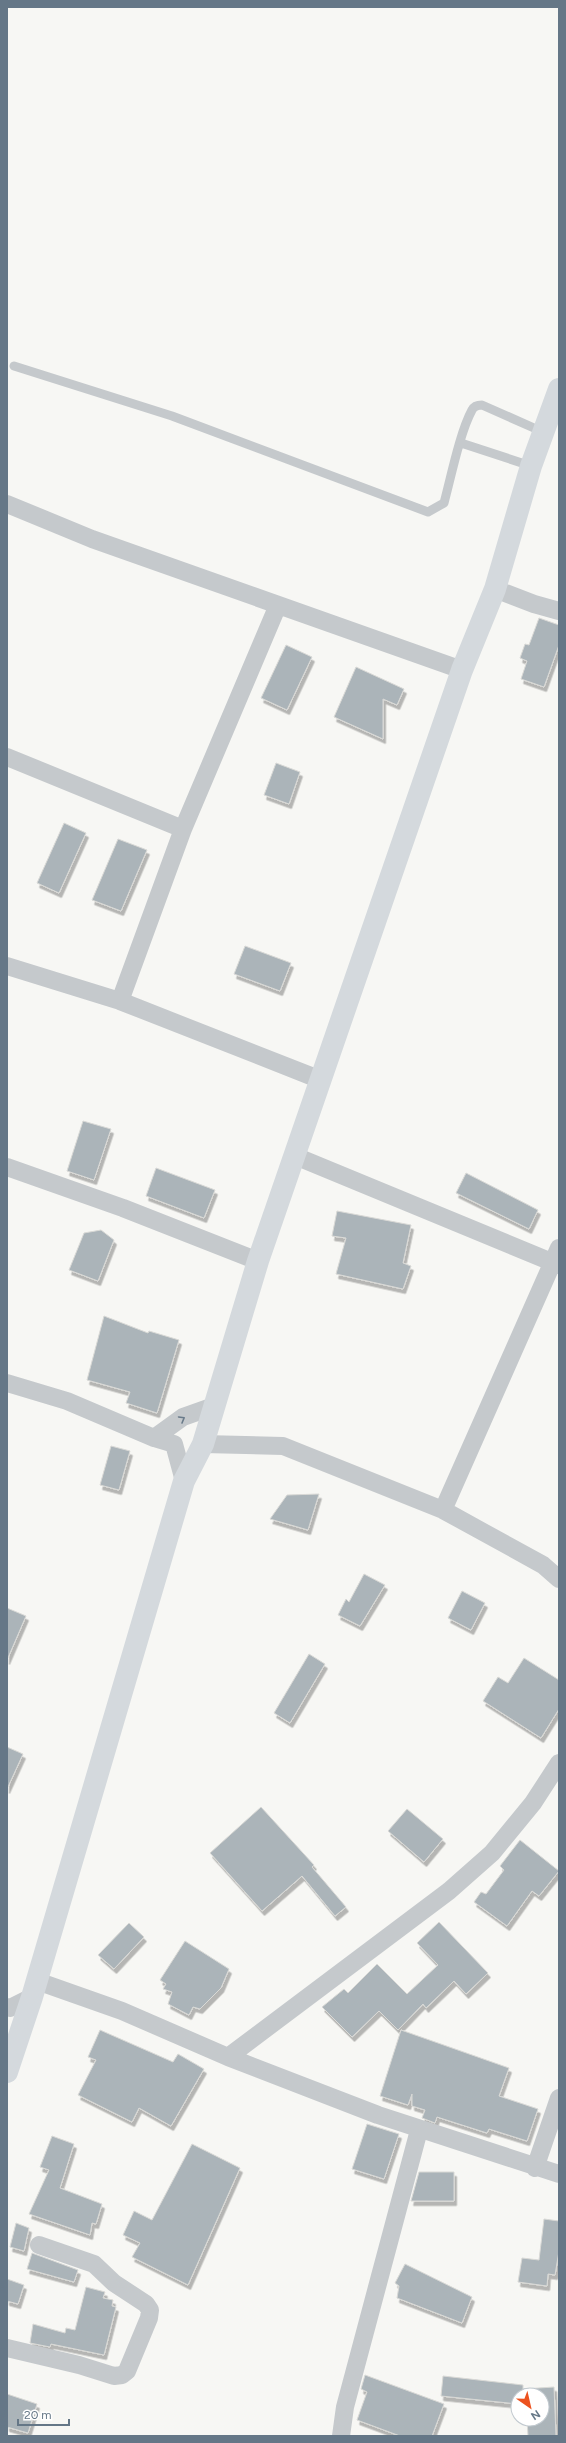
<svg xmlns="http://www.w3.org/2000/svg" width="566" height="2443" viewBox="0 0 566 2443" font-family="Figtree,sans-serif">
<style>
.building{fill:#abb4b9;stroke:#d9d9d6;filter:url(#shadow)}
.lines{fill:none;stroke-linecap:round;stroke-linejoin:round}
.lane{stroke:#c5c9cc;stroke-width:9}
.street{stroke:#c5c9cc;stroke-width:18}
.secondary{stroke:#d4d9dd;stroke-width:22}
.oneway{stroke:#6a7b8a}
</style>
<defs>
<filter id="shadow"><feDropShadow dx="2.5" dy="4.5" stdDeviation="0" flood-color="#0004"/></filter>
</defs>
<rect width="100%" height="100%" fill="#f7f7f4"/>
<path class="building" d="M539 618 559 625V645L544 687 521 679 527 661 520 658 525 644 529 645Z
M286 645 312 657 287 710 261 698Z
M356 667 404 689 397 705 383 699V739L334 717Z
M276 763 300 772 289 804 264 795Z
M64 823 86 833 59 893 37 883Z
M118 839 147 850 121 911 92 900Z
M245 946 291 963 280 991 234 974Z
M83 1121 111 1129 94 1180 67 1171Z
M156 1168 215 1190 204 1218 146 1196Z
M466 1173 538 1210 529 1229 456 1193Z
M337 1211 411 1225 403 1263 411 1266 403 1289 336 1274 346 1238 332 1236Z
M101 1230 114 1240 98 1281 69 1270 84 1233Z
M104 1316 148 1333 149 1331 179 1340 157 1413 126 1403 130 1392 87 1380Z
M111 1446 130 1451 119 1490 100 1485Z
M319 1494 308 1530 270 1519 287 1495Z
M364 1574 385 1585 360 1626 338 1615 346 1599 349 1602Z
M462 1591 485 1603 471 1630 448 1618Z
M7 1608 26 1616 7 1660Z
M309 1654 325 1664 290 1723 274 1713Z
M524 1658 559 1680V1709L541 1738 483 1701 498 1677 508 1683Z
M7 1747 23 1754 7 1789Z
M261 1807 314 1865 312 1867 346 1907 335 1916 302 1876 262 1911 210 1853Z
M407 1809 443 1839 424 1862 388 1831Z
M520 1840 559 1871 539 1896 532 1891 507 1926 474 1902 481 1892 486 1894 504 1870 500 1866Z
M439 1922 488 1973 466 1994 454 1981 426 2008 423 2004 398 2030 379 2011 352 2037 322 2007 344 1989 348 1993 377 1964 407 1994 438 1965 417 1943Z
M129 1923 144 1937 114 1969 98 1955Z
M185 1941 229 1969 221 1988 200 2009 193 2007 189 2015 168 2004 172 1992 163 1989 166 1984 160 1980Z
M100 2030 173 2062 178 2054 204 2069 171 2126 139 2108 132 2122 78 2095 96 2060 88 2057Z
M401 2030 509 2068 499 2096 538 2109 527 2141 489 2129 487 2133 437 2117 435 2123 422 2118 425 2110 412 2106V2094L408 2105 380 2096Z
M367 2124 399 2134 384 2179 352 2169Z
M52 2136 74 2144 60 2188 102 2204 96 2224 92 2223 90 2235 29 2214 49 2170 40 2167Z
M192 2144 240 2168 188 2285 132 2257 140 2243 123 2235 134 2211 152 2220Z
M419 2172H454V2201H411Z
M544 2219 559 2221V2251L555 2275 548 2274 547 2286 518 2282 522 2258 539 2260Z
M16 2223 29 2228 24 2251 10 2247Z
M32 2253 78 2270 74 2282 27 2269Z
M405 2264 472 2297 462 2323 397 2298 399 2286 395 2283Z
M7 2279 24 2285 18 2304 7 2301Z
M86 2287 105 2292 103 2298 113 2300 112 2306 116 2307 104 2355 51 2344 50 2347 30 2343 33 2324 65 2333 66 2328 75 2330Z
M365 2375 444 2404 432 2436H400L357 2420 367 2392 361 2389Z
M443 2376 523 2385V2389L554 2387 556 2436H528L527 2419H542V2395H518V2404L441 2396Z
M7 2394 37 2404 28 2433 7 2427Z"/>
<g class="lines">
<path class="lane" d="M14 366 172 416 428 512 444 503C451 477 460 432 472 410 474 406 478 405 482 405L543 432
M461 443 531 466"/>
<path class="street" d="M7 504 92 539 462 670
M495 589 534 604 559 611
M7 757 183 829
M7 966 120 1001 321 1080
M120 1001 183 829 278 605
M295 1156 559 1265
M7 1167 123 1208 258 1261
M7 1383 67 1401 154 1438 174 1444 184 1481
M154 1438 183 1417 214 1406
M203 1444 283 1446 443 1510 543 1565 559 1579
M443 1510 559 1248
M37 1981 122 2011 228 2057 378 2115 559 2174
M7 2007 10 2008 32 1997
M228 2057 449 1891 492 1853 533 1803 559 1763
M535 2168 559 2098
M7 2348 79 2365 114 2376 122 2375 127 2371 149 2318 150 2310 146 2304 114 2283 94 2264 39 2245
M341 2436 345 2407 419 2130"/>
<path class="secondary" d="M7 2072 32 1997 184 1481 203 1444 258 1261 462 670 495 589 531 466 559 389"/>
</g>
<defs><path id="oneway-chevron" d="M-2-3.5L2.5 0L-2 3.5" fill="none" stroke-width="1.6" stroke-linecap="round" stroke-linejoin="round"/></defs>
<use class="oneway" href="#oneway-chevron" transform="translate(182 1419) rotate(-30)"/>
<rect width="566" height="2443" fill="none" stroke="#657787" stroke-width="16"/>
<g transform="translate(530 2407) rotate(146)"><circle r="19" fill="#ffffff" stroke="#c1c9cf"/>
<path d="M0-3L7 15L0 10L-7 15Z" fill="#ec521f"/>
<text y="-6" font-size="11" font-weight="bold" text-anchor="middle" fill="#657787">N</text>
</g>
<path d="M18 2419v6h51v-6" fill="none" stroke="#657787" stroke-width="2"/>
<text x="24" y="2419" font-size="12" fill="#657787" stroke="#ffffff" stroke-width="3" paint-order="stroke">20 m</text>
</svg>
